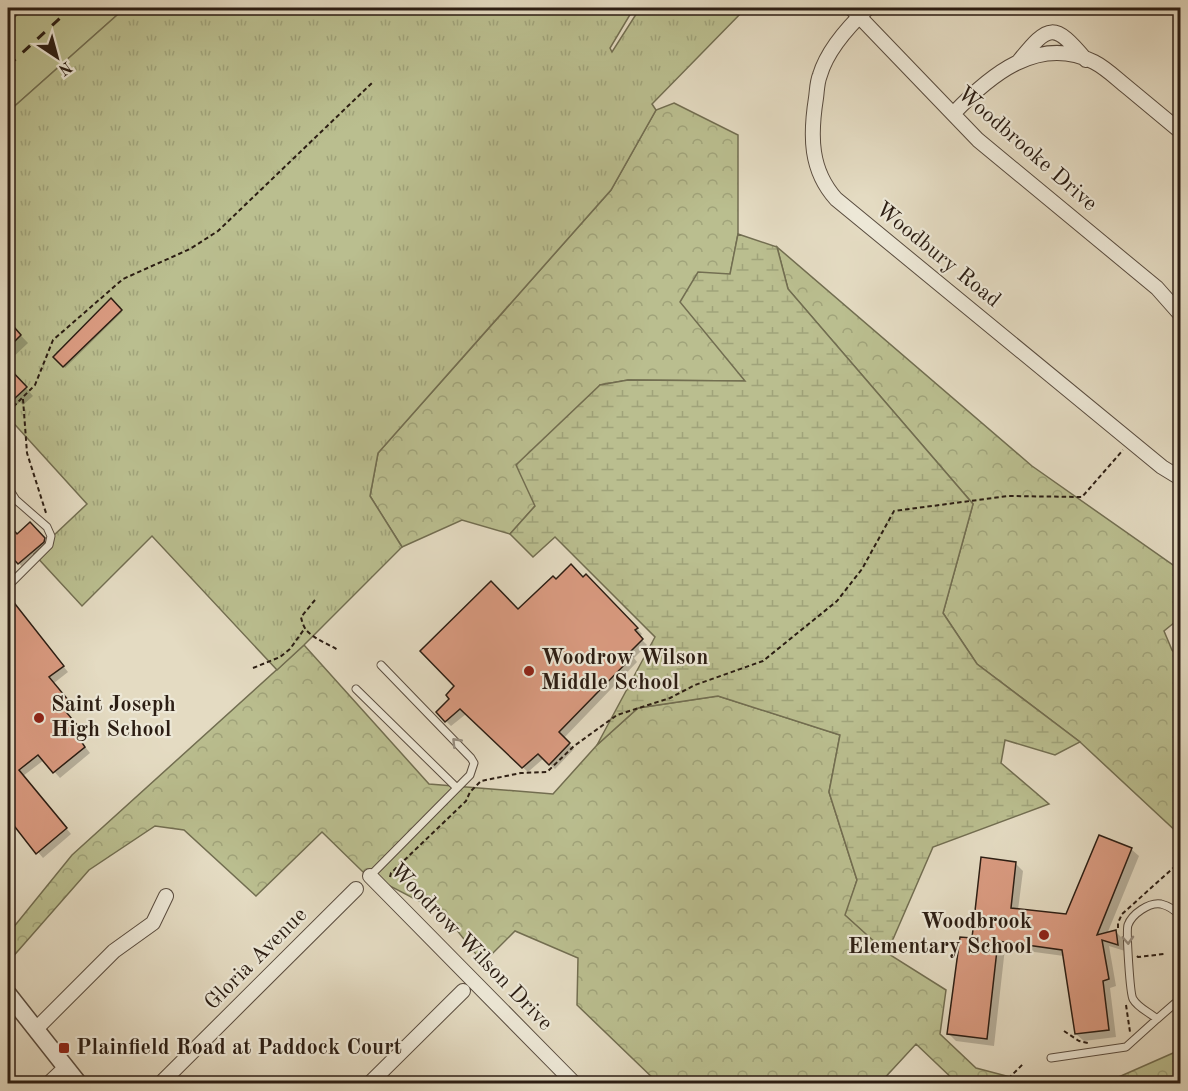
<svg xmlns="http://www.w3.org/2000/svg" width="1188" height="1091" viewBox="0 0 1188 1091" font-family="'Old Standard TT',serif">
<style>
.grass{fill:#babe8f;stroke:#726e51;stroke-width:1.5}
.forest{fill:url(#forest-crowns);stroke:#726e51;stroke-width:1.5}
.wetland{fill:url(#wetland-marsh);stroke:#726e51;stroke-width:1.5}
.park{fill:url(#park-tufts);stroke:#726e51;stroke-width:1.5}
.shadow{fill:#0003}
.building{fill:#da9b81;stroke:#2b1d13;stroke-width:1.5}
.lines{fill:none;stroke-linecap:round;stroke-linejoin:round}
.service-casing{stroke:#594c3f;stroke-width:9}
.minor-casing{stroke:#594c3f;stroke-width:16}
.tertiary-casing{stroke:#594c3f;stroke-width:19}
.path{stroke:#2b1d13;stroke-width:2;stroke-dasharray:4.5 3;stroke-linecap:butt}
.service{stroke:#ede8d7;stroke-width:7}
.minor{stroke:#ede8d7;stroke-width:14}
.tertiary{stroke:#ede8d7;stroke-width:16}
.rail{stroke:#2b1d13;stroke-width:3;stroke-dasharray:10 10;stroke-linecap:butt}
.oneway{stroke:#968d7f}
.poi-dot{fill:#8f2418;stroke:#ede8d7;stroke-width:2}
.labels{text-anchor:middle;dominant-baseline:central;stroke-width:4.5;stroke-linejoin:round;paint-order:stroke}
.street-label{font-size:22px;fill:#2b1d13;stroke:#ede8d7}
.poi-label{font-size:22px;font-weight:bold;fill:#2b1d13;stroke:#ede8d7;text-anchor:start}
</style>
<defs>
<pattern id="forest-crowns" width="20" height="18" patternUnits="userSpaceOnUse" patternTransform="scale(1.5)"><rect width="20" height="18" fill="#babe8f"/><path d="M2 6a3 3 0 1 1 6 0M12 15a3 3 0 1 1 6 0" fill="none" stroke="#a0a37a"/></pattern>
<pattern id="wetland-marsh" width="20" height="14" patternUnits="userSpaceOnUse" patternTransform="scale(1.5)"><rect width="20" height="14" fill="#babe8f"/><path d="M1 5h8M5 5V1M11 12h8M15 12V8" fill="none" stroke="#a0a37a"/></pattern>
<pattern id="park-tufts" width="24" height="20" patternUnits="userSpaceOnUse" patternTransform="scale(1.5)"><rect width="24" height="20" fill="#babe8f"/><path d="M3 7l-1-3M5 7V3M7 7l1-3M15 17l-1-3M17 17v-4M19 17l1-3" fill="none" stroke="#a0a37a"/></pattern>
</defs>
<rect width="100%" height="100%" fill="#e4dbc2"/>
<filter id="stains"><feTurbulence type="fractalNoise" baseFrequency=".00333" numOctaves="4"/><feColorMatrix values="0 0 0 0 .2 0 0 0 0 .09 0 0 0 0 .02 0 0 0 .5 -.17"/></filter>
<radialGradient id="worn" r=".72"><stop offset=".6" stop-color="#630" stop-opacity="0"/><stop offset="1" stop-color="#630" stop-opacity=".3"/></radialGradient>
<path class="grass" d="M25 8H125L8 112V23Z"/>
<path class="forest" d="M674 103 738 135V234L730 275 746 381 628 380 600 385 535 506 510 534 462 520 402 547 370 496 378 453 611 190 656 110Z
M777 247 1032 466 1180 570V618L1164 631 1172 650 1180 659V835L1080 742 977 664 943 613 973 504 788 289Z
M304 645 429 784 553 794 597 745 638 708 718 696 840 735 829 792 857 880 846 915 887 953 946 990 940 1034 976 1068 1033 1083H957L916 1044 880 1083H658L577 1005 578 958 515 931 483 963 444 914 363 872 322 832 256 896 184 830 155 826 89 870 10 960 8 957V934L72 855Z
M1180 1050V1074L1170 1083H1105Z"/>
<path class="wetland" d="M738 234 777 247 788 289 973 504 943 613 977 664 1080 742 1055 755 1005 740 1001 763 1049 804 933 847 887 953 845 915 857 880 829 792 840 735 718 696 638 708 597 745 655 637 555 537 533 557 510 534 535 506 516 465 600 385 628 380 745 381 680 302 698 272 730 274Z"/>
<path class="park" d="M125 8H634L610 48 612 52 640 8H746L652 104 656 110 611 190 378 453 370 496 402 547 304 645 277 670 152 536 82 606 34 554 87 504 8 417V112Z"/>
<path class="shadow" d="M111 300 122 312 65 368 55 357Z
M8 322 28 343 8 362Z
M8 368 33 396 23 405 20 402 8 413Z
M30 524 49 545 24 569 8 551V525L18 536Z
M586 576 642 634 639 637 647 645 634 658 637 662 563 739 574 749 555 769 544 758 528 772 466 714 451 726 446 721 518 611 556 581 583 579Z
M10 600 68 672 54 683 73 707 65 712 88 739 83 744 90 753 60 778 44 760 23 776 71 834 43 858 8 816V737L12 733 8 728V603Z
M1131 849 1139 856 1107 934 1116 932 1123 939 1125 951 1109 946 1116 986 1110 988 1116 1037 1084 1041 1076 1034 1064 956 1005 948 994 1046 956 1041 949 1034 973 940 1015 863 1023 871 1018 910 1067 915Z"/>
<path class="building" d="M111 298 122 310 63 367 53 357Z
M8 320 21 335 8 348Z
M8 367 27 387 14 399 11 396 8 400Z
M30 522 45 538 44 542 18 564 8 553V523L17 534Z
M571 564 583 577 586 574 638 628 635 630 643 639 630 652 633 656 559 732 570 743 549 765 538 754 522 768 460 709 445 722 436 712 449 699 446 695 454 686 420 651 491 581 518 609 553 576 556 579Z
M8 595 64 666 49 677 69 701 61 706 84 733 79 738 85 747 53 773 38 755 19 770 67 828 36 854 8 818Z
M1099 835 1132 848 1097 935 1116 930 1118 945 1102 940 1109 979 1103 981 1109 1030 1075 1034 1062 950 998 941 987 1039 947 1034 960 937 972 938 981 857 1016 862 1011 908 1066 914Z"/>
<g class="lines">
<g class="service-casing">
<path id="service" d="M8 487 16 500 47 527 51 536 49 545 11 583
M356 689 457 788
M370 876 470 775 474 763 471 758 381 665
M1180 916C1175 910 1169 906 1161 904 1149 902 1132 914 1128 925 1126 931 1130 994 1133 999 1138 1008 1149 1012 1157 1019L1180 999
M1051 1058 1126 1047 1157 1019"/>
</g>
<g class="minor-casing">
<path id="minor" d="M851 8 978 140 1157 288 1180 314
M868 8C850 25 827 51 820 75 817 82 817 91 816 98 810 136 810 170 836 199L1162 467 1180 478
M1019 61C1049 24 1054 22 1086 60
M953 114C989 76 1038 34 1094 62 1106 68 1117 79 1127 87 1145 102 1163 117 1180 131
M370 876 575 1084
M36 1029 114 951 153 923 166 896
M48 1084 66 1067
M160 1084 356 889
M369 1084 463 991"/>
</g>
<g class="tertiary-casing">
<path id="tertiary" d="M8 994 79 1084"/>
</g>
<path class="path" d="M23 399 27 453 46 513
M8 412 35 385 53 340 123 279 190 249 218 231 374 81
M315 600 301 617C302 622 304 628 307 631 315 639 328 644 338 650
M253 668 280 657 290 649 305 628
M390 877 391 873 466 801 470 792 481 781 521 773 547 772 574 746 617 715 670 698 695 685 763 661 837 601 862 569 894 511 1008 496 1082 497 1123 450
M1118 928V923L1122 914 1180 862
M1137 956 1138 957 1164 954
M1126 1005 1130 1032
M1064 1031 1079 1041 1088 1043
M1003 1084 1024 1063"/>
<use href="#service" class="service"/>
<use href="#minor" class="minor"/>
<use href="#tertiary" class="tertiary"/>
<path class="rail" d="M8 66 71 8"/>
</g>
<defs><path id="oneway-chevron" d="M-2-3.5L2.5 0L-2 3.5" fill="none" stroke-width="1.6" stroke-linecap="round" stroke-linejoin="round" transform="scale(1.5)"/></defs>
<g class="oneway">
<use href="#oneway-chevron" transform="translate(456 742) rotate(-134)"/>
<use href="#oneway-chevron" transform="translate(1128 940) rotate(87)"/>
</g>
<g class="poi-dot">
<circle cx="529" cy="671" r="6"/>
<circle cx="39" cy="718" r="6"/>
<circle cx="1044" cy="935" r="6"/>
<rect x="58" y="1042" width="12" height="12" rx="3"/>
</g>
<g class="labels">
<g class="street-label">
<text transform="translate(1027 149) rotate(41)">Woodbrooke Drive</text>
<text transform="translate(938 255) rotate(39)">Woodbury Road</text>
<text transform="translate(471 947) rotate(46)">Woodrow Wilson Drive</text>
<text transform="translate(256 959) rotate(-45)">Gloria Avenue</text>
</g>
<g class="poi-label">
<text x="541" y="658">Woodrow Wilson<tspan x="541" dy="25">Middle School</tspan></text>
<text x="51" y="705">Saint Joseph<tspan x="51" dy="25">High School</tspan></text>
<text x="1032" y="922" text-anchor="end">Woodbrook<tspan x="1032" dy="25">Elementary School</tspan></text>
<text x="76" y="1048">Plainfield Road at Paddock Court</text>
</g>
</g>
<rect width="1188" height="1091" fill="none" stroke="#e4dbc2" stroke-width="30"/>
<rect x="9" y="9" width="1170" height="1073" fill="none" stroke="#2b1d13" stroke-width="3"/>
<rect x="15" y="15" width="1158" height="1061" fill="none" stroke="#2b1d13" stroke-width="1.5"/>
<g transform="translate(57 57) rotate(144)" stroke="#ede8d7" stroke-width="4.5" paint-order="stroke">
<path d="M0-4.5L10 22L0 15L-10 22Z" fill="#2b1d13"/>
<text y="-9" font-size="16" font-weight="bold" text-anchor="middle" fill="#2b1d13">N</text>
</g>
<rect width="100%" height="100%" filter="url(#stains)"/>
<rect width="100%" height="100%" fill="url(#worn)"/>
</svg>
